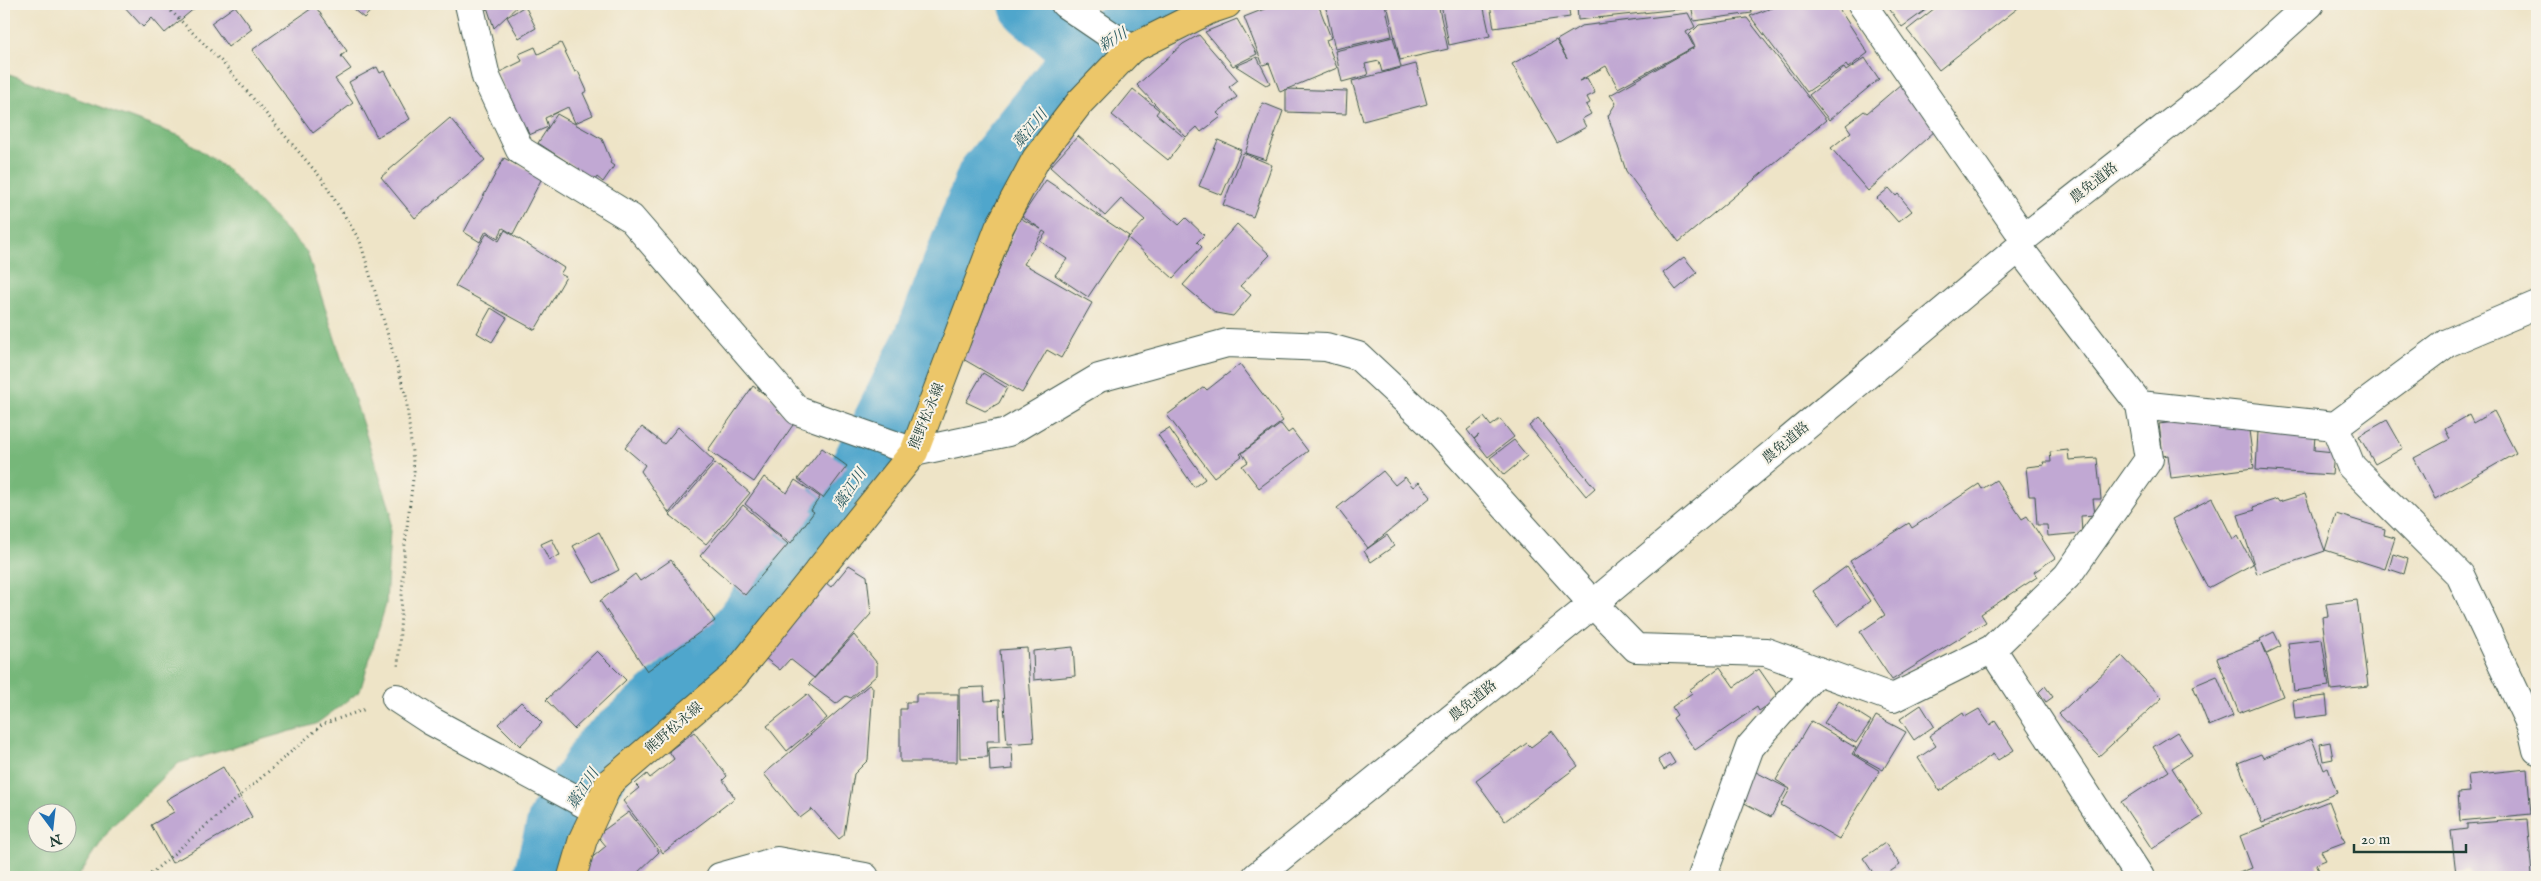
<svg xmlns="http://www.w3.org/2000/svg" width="2541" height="881" viewBox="0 0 2541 881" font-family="'IM FELL English','Noto Serif JP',serif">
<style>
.forest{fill:#76b779;stroke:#4a7a56;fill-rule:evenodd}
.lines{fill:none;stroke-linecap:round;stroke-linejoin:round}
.river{stroke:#4fa6cc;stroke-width:68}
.building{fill:#c1a8d3}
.minor-casing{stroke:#3e564a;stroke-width:30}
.major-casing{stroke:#3e564a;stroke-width:30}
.path{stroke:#3e564a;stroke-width:3;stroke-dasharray:1 4;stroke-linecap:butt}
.minor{stroke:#fff;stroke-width:28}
.major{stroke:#ecc669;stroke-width:28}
.labels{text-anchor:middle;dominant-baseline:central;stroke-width:4;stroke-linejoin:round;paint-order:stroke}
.street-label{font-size:14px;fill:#1f3d34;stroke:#f7f3e8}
.water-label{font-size:15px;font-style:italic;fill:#2d5c62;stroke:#f7f3e8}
</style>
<rect width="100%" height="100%" fill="#f7f3e8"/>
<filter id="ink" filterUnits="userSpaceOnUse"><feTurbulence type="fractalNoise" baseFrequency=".02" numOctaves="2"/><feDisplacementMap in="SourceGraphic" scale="10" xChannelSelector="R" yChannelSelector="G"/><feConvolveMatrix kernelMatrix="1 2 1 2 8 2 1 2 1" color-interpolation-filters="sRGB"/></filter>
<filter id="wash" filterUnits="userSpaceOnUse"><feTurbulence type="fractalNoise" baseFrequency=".0096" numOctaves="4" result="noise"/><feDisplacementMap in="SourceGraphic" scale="20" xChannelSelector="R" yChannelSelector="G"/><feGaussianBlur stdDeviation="1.12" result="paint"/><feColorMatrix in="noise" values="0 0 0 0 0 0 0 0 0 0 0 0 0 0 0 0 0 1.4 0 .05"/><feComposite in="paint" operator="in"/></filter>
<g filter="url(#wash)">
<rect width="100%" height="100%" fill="#eee4c7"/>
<path class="forest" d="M4 72 180 136 228 170 307 252 391 512 386 604 360 691 316 724 179 763 112 826 78 877H4ZM38 814H68V844H38Z"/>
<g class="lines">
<path class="river" d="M1033 4 1091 53
M547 877 561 823 606 753 737 641 859 479 928 340 990 179 1091 53 1175 4"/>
</g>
<g id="blocks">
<path class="building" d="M122 4H193L196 7 165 33 152 18 143 27Z
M347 4H377L364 18Z
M486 4H520L494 28Z
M1277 4H1318L1331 38 1326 40 1337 68 1280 92 1269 63 1263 65 1244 17Z
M1325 4H1385L1392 36 1335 49Z
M1387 4H1438L1448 49 1400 60Z
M1441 4H1483L1490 36 1449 45Z
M1490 4H1568L1570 17 1494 28Z
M1577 4H1688V8L1578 20Z
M1691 4H1750L1752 13 1694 21Z
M1782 4H1836L1868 53 1848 68 1846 65 1807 92 1750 16Z
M1886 4H1934L1902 27Z
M1940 4H2020L2022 5 1939 70 1907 30Z
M235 6 252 29 228 47 211 23Z
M315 6 347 51 341 56 351 69 335 79 353 103 313 133 252 50Z
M525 6 536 28 519 38 507 17Z
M1688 13 1695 27 1686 32 1694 47 1618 88 1606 66 1579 81 1587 78 1595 93 1587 97 1590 103 1586 105 1591 114 1582 119 1586 127 1557 143 1512 64 1556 40 1567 59 1557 40 1581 26Z
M1747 18 1826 120 1679 242 1626 171 1608 116 1616 103 1610 95 1695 47 1689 35 1699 25Z
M1237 19 1257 54 1233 66 1205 32Z
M1199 35 1238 80 1229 87 1237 97 1217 113 1221 117 1201 132 1197 127 1186 137 1137 85 1183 44Z
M1393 37 1401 67 1382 72 1379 61 1365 64 1368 75 1342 82 1335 51Z
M561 43 575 72 578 71 587 91 583 93 593 115 575 123 568 107 545 118 548 127 529 135 526 127 521 129 498 73 522 61 519 54 535 47 538 54Z
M1257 57 1270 83 1266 85 1236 66Z
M1865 58 1879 79 1829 120 1809 95 1844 68 1846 71Z
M1416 64 1427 104 1363 121 1352 81Z
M377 67 380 73 384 71 410 119 377 137 349 82Z
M1901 84 1936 130 1868 191 1831 148 1851 132 1846 125 1864 111 1867 113Z
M1133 89 1159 110 1156 114 1185 138 1168 160 1112 115Z
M1286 89 1347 91 1346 114 1286 112Z
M1263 103 1283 111 1266 160 1245 153Z
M557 114 602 139 611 161 610 163 614 166 603 182 597 177 595 180 538 143Z
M450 118 485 160 415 218 381 177Z
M1078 136 1179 225 1186 218 1204 235 1197 242 1202 247 1173 278 1128 238 1145 220 1121 199 1105 216 1050 167Z
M1218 140 1241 150 1222 195 1199 186Z
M1243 153 1272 165 1253 217 1223 205Z
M504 158 542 178 513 234 503 228 498 238 486 231 480 242 464 232Z
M1046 180 1129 236 1088 297 1055 275 1067 259 1040 241 1046 233 1043 231 1024 264 1092 303 1061 358 1047 350 1022 393 963 359 970 345 1011 238 1020 218 1041 229 1022 216Z
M1889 188 1896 196 1898 194 1912 211 1898 222 1877 198Z
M1237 224 1270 255 1240 286 1251 295 1233 316 1216 313 1183 285Z
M505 230 564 268 560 274 566 277 535 330 455 286 487 233 499 241Z
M1684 257 1697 273 1676 290 1663 273Z
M491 308 507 318 492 342 477 333Z
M1240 364 1283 421 1240 454 1242 456 1214 477 1167 415 1204 387 1207 390Z
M983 373 1007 388 999 403 985 411 966 402Z
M753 386 780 405 776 409 795 422 754 482 708 450Z
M2494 411 2516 453 2435 499 2414 458 2450 439 2445 429 2469 415 2473 423Z
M1484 417 1491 426 1500 419 1514 437 1488 457 1474 439 1479 435 1474 439 1467 430Z
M1538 418 1595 488 1586 496 1529 426Z
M2205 418 2248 423 2254 468 2171 478 2168 455 2163 456 2159 424Z
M2387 420 2403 448 2375 464 2359 436Z
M1281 424 1288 433 1292 430 1308 451 1259 488 1242 466 1248 462 1242 453Z
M642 427 664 444 678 427 714 461 669 513 641 471 645 465 625 448Z
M1169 428 1205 479 1194 487 1158 435Z
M2258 431 2315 435 2314 450 2334 452 2332 475 2256 470Z
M1514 440 1527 456 1504 475 1490 458Z
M822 448 847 466 823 498 798 479Z
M2068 450 2069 460 2097 458 2101 499H2093L2095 515 2081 516 2082 533 2048 536 2047 525H2037L2035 496H2029L2026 467 2044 465 2043 462H2051L2050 452Z
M715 463 750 493 706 544 670 515Z
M1383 471 1395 485 1405 477 1413 487 1419 482 1431 497 1368 548 1337 508Z
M764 477 787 493 795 480 820 497 811 510 814 512 791 543 768 526 769 524 745 504Z
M1996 480 2022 519 2027 516 2055 558 2034 572 2037 577 1981 614 1986 622 1892 680 1860 632 1885 615 1850 561 1909 523 1912 528 1979 484 1982 489Z
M2305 494 2325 551 2257 574 2238 515 2255 510 2253 507 2277 499 2279 502Z
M2212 498 2233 539 2238 536 2253 564 2208 588 2172 519Z
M743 505 788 544 745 595 700 556Z
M2336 514 2385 529 2384 535 2395 538 2385 569 2325 550Z
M599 532 619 570 594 583 573 546Z
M1387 535 1394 546 1371 562 1364 551Z
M552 539 560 555 549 560 541 544Z
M2393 554 2408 559 2404 574 2389 569Z
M671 560 715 621 647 671 600 601 635 574 640 581Z
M849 565 867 576 871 614 814 678 790 659 780 670 765 658 775 647 773 645 826 583 831 587Z
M1847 566 1870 601 1837 626 1813 591Z
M2357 600 2368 686 2331 690 2322 617 2328 616 2326 604Z
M2274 632 2281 646 2267 653 2262 643 2283 696 2239 713 2217 658 2261 641 2260 639Z
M854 635 877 663V675L851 698 846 696 836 704 809 684Z
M2322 639 2329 686 2294 691 2288 643Z
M1073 647 1075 676 1034 680 1033 651Z
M1027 648 1034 742 1007 744 1000 650Z
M597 651 626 680 574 729 546 700Z
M2122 656 2162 698 2099 756 2059 714Z
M1720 667 1734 687 1759 669 1779 698 1759 711 1757 707 1695 750 1673 718 1677 715 1672 707 1692 693 1689 690Z
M2217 676 2233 716 2209 726 2193 686Z
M870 684 873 688 868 760 854 774 844 835 839 839 812 809 800 818 764 774Z
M2045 686 2053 697 2046 702 2039 692Z
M984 687 985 701 999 700 1000 741H987L988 757 960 758 959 688Z
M807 694 827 718 787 751 767 726Z
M916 694H958L957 762H900V709H906V702H916Z
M2326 696 2328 715 2295 719 2293 700Z
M1839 701 1871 721 1856 743 1824 723Z
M521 702 542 723 520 746 498 724Z
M1921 705 1934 726 1914 740 1900 719Z
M1979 709 1990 725 1995 721 2014 750 1998 760 1993 754 1940 791 1918 758 1936 746 1929 736 1963 713 1965 717Z
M1876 716 1906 732 1883 770 1854 754Z
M1811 721 1856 748 1852 754 1880 771 1839 839 1781 805 1790 789 1776 780Z
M1552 731 1578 766 1505 821 1476 781 1527 743 1531 747Z
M694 732 727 776 723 780 735 798 663 853 623 801 639 788 635 784 647 774 650 778 674 759 669 751Z
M2177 732 2192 755 2172 768 2203 816 2152 849 2121 802 2169 771 2153 747Z
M2312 739 2324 770 2328 768 2337 793 2262 823 2238 763 2261 754 2263 758Z
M2330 742 2333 759 2323 761 2320 744Z
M1012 746 1013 769 990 771 989 748Z
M1669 753 1675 763 1664 770 1658 760Z
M223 767 252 817 172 863 151 825 174 812 166 800Z
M1750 769 1787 788 1771 817 1735 798Z
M2527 769 2531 814 2460 821 2458 793 2470 792 2468 775Z
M2329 801 2345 842 2321 851 2326 860 2316 864 2322 877H2229L2252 868 2240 836Z
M629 812 659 852 633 877H584L588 861 606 846 597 835Z
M2527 819 2532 875 2472 877 2471 872 2456 874 2451 831 2467 829V824Z
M1885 843 1900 865 1882 877H1876L1863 858Z"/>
</g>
</g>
<g filter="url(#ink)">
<use href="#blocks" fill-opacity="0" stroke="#3e564a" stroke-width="1"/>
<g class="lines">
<g class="minor-casing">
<path id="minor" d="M469 4 486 77 520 150 631 218 798 411 914 452 1008 432 1099 378 1227 343 1326 347 1358 356 1431 424 1593 604 1636 648 1766 652 1893 698 1992 649 2067 576 2149 459 2140 405
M1065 4 1131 49
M1862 4 2024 238
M2019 248 2140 405 2335 426 2447 343 2537 305
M2335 426 2351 466 2460 575 2532 728 2537 750
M1992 649 2140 877
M396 698 431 721 596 810
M720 877 777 861 865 877
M1256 877 1593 604 2019 248 2024 238 2228 78 2310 4
M1702 877 1750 747 1817 671"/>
</g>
<g class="major-casing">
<path id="major" d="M572 877 583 839 609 783 734 676 914 452 999 228 1036 159 1080 102 1131 49 1209 10 1227 4"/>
</g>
<path class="path" d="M164 4 221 61 322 179 360 241 406 396 414 471 405 543 398 666
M147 877 323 724 366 709"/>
<use href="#minor" class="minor"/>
<use href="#major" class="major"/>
</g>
</g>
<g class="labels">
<g class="street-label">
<text transform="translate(2094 183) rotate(-38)">農免道路</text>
<text transform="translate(927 416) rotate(-68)">熊野松永線</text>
<text transform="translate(1786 443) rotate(-40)">農免道路</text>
<text transform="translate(1473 701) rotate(-39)">農免道路</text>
<text transform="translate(674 728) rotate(-41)">熊野松永線</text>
</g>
<g class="water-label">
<text transform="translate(1113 40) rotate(-31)">新川</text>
<text transform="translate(1030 129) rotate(-51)">藁江川</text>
<text transform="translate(850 489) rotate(-56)">藁江川</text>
<text transform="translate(583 789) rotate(-57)">藁江川</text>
</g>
</g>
<rect width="2541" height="881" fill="none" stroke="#f7f3e8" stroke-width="20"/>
<g transform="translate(52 828) rotate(165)"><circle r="24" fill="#f7f3e8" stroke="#a1aaa0"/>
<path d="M0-4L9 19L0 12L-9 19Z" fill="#1f6fb2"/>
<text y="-8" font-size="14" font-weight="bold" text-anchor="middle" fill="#1f3d34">N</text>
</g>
<path d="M2354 844v8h112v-8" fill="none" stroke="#1f3d34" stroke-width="2.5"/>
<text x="2361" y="844" font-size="15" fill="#1f3d34" stroke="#f7f3e8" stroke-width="4" paint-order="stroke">20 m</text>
</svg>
